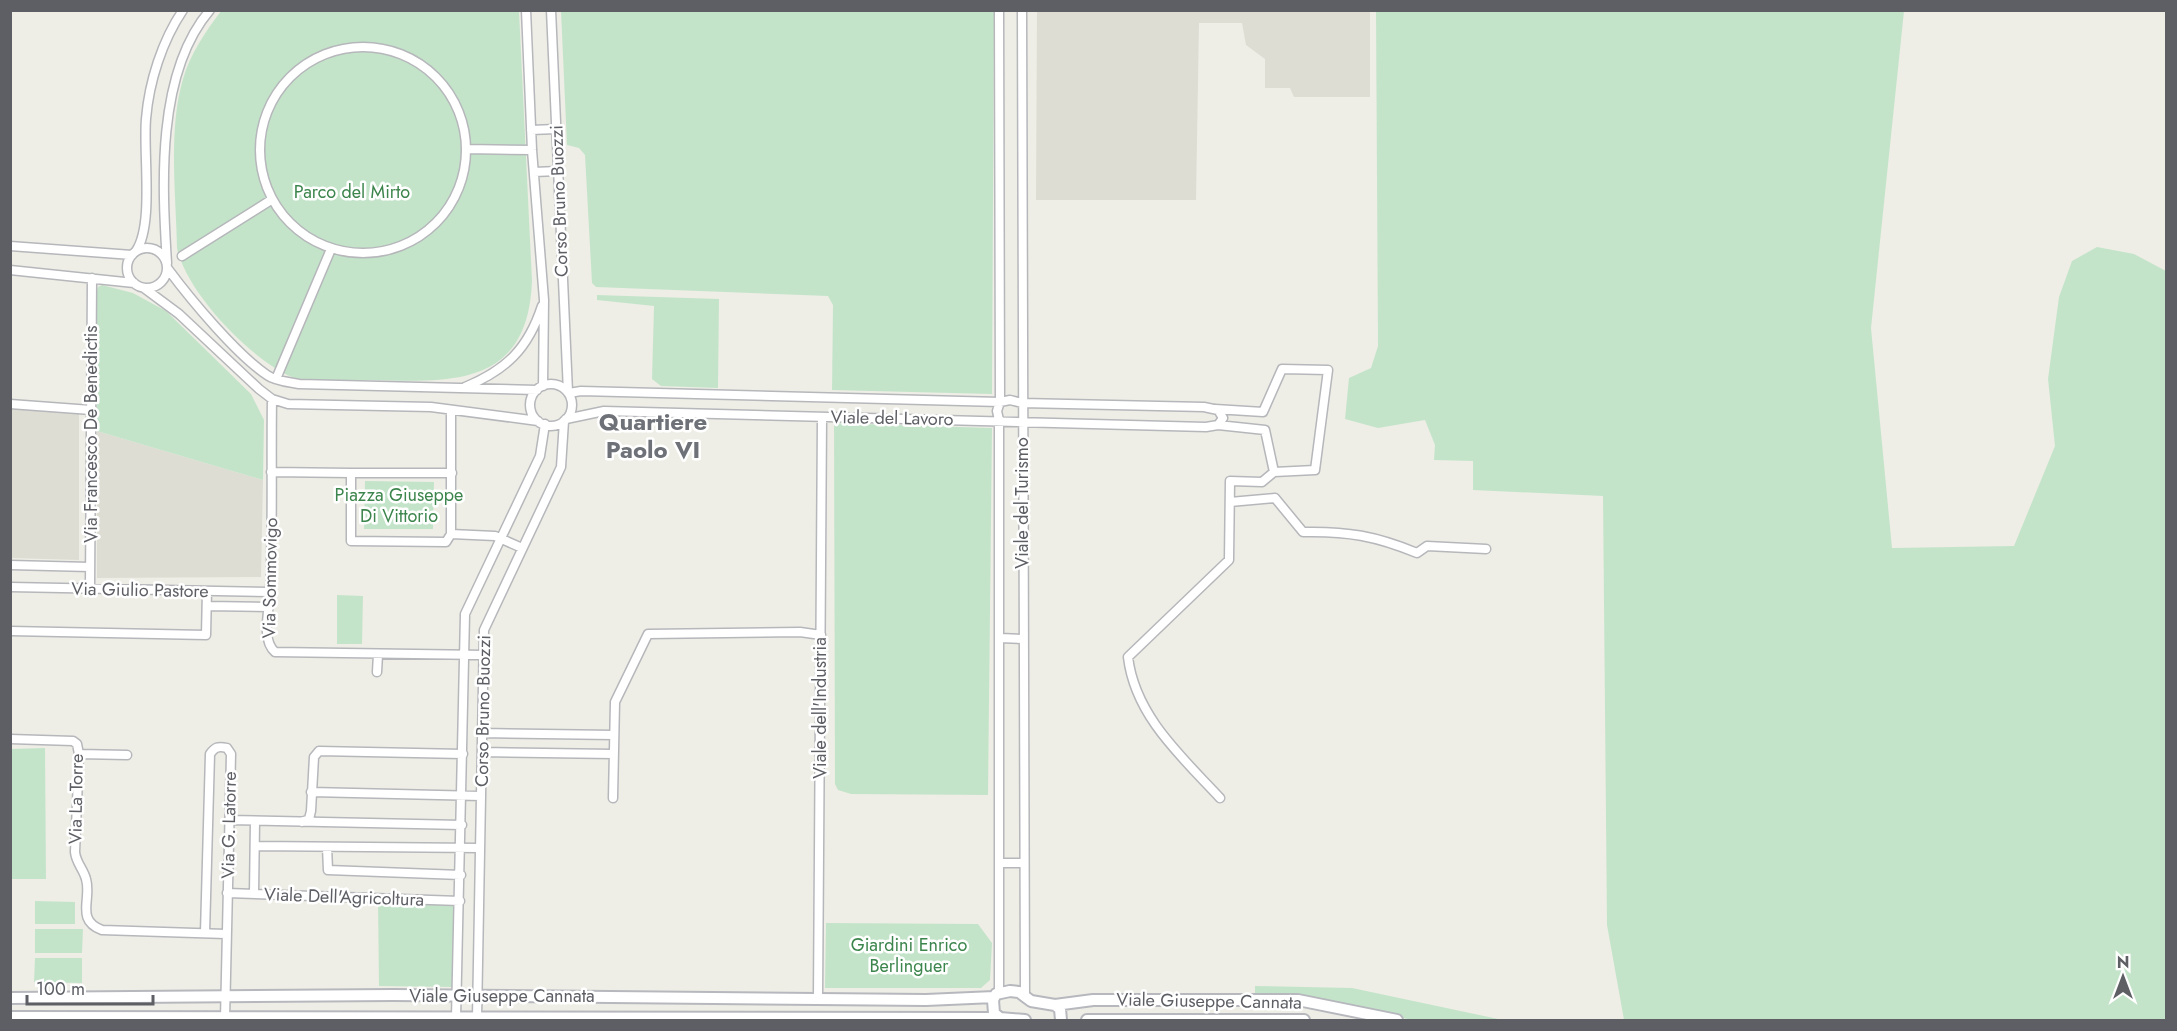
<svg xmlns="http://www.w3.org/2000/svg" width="2177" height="1031" viewBox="0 0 2177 1031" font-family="Jost,sans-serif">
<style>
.education{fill:#deddd4}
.green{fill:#c4e4ca}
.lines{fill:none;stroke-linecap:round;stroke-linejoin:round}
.street-casing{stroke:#b6b7bb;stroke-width:11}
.secondary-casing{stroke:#b7b8be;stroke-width:14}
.street{stroke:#fff;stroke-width:8}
.secondary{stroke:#fff;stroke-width:10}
.labels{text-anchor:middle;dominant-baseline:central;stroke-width:5;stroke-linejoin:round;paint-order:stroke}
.park-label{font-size:18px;fill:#3c854c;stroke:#fff}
.street-label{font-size:18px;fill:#5d5f65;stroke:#fff}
.district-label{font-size:24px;font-weight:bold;fill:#6e7177;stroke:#fff}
</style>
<rect width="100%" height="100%" fill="#eeeee6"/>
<path class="education" d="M1037 11H1370V97H1294L1290 88H1265V59L1246 45 1242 23H1199L1196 200H1036Z
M10 409 79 413V560L11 558Z
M97 431 263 480 261 577 97 578Z"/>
<path class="green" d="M221 11H519L532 281C528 387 452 382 370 380 352 380 307 383 292 377 251 360 186 292 177 248 176 194 168 130 183 79 190 54 206 31 221 11Z
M561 11H994L992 394 832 390 833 305 828 296 596 287 592 283 585 155 579 148 567 145Z
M1376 11H1904L1871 328 1892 548 2014 546 2055 446 2048 379 2059 297 2072 261 2097 247 2134 254 2166 271V1020H1624L1607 925 1603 496 1473 490V461L1434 460 1435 445 1425 420 1378 428 1345 419 1349 378 1371 368 1378 346Z
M102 285 133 293 166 311 251 394 264 420 263 480 97 431V291L98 287Z
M597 295 719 299 718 388 661 386 652 379 654 306 597 300Z
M834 423 992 428 988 795 851 794 838 790 835 784Z
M365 481 434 482 433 529H364Z
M337 595 363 596 362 644H337Z
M45 748 46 879H11V749Z
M378 900 455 903 452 987 379 986Z
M35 901 75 902V924H35Z
M826 923 978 924 992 943 990 980 981 988H825Z
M35 929H83L82 953H35Z
M35 958H82V983L34 982Z
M1255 986 1352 988 1503 1020H1412L1313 999 1255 996Z"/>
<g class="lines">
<g class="street-casing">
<path id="street" d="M526 10 532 150 544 300 543 386
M551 10 568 392
M1022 10 1025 997
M260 150a103 103 0 1 1 206 0a103 103 0 1 1-206 0Z
M531 130 556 129
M467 149 532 150
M534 172 558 171
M10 246 132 255
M127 268a20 20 0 1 1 40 0a20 20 0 1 1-40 0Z
M136 251C154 225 143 153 146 119 149 82 162 41 183 10
M182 256 271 200
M167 263C162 185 156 73 210 10
M168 269C191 300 236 354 267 375 275 381 289 382 299 384L537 390
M10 270 134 283
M144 288 179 314 259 389 272 399 288 404 431 407 538 421
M276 379 331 249
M530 405a21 21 0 1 1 42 0a21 21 0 1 1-42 0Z
M465 387C506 370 528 349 542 306
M272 399C271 464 273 529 270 594 269 611 261 640 275 652L484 655
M10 404 91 410
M1215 409 1263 412 1282 369 1328 370 1315 470 1274 472 1265 430 1218 425
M451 410V534L446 542 351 541V473H452
M566 419 604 411 1206 427 1218 425 1223 418 1218 410 1204 407 1022 403 1010 400 1000 402 581 391 569 393
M271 472 351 473
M1230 502 1275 498 1303 532C1347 531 1376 536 1417 553L1427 546 1486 549
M451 534 495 536 522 548
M10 565 90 567
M10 587 270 592
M90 589 92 278
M207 606 269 607
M10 631 206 635 207 591
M1000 638 1022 639
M377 672 378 654
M482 733 614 735
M10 739 73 741 77 744 79 754 75 852C76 863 83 868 86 879 92 899 75 920 102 930L226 934
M482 752 614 754
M79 754 127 755
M311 792 481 796
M613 798 615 702 648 634 800 632 821 635
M1220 798C1182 757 1135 716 1128 657L1229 560 1230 481 1262 482 1274 472
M229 820 462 825
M302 822 309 819 311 811 314 757 319 751 463 754
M255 846 480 848
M327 847 328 870 461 875
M1001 863H1023
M227 893 460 901
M254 894 255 821
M205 933 210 754C215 747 218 746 227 748L231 754 225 1019
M999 992V420L997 411 1000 402 999 10
M818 998 822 417
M456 1018 465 614 540 456 545 424
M477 1018 484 630 561 467 564 421"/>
</g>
<g class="secondary-casing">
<path id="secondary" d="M10 998 393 995 926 1000 994 997
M1055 1005 1093 1000H1298L1397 1020
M10 1017 1000 1018
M1025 1020 1000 1018 994 1013 993 1000 996 994 1010 991 1019 992 1031 1001 1055 1005 1060 1009 1061 1020
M1087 1020H1304"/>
</g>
<use href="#street" class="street"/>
<use href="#secondary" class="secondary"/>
</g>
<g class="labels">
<g class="park-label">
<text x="352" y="192">Parco del Mirto</text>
<text x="399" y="495">Piazza Giuseppe<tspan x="399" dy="21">Di Vittorio</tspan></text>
<text x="909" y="945">Giardini Enrico<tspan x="909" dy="21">Berlinguer</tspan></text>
</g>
<g class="street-label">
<text transform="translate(559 201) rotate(-92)">Corso Bruno Buozzi</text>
<text transform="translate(892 418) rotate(1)">Viale del Lavoro</text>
<text transform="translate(91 434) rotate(-90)">Via Francesco De Benedictis</text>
<text transform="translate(1022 503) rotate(-90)">Viale del Turismo</text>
<text transform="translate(270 578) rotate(-89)">Via Sommovigo</text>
<text transform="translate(140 590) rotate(1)">Via Giulio Pastore</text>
<text transform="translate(820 708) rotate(-90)">Viale dell'Industria</text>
<text transform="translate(483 711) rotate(-89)">Corso Bruno Buozzi</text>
<text transform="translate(76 799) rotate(-89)">Via La Torre</text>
<text transform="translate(229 825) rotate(-89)">Via G. Latorre</text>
<text transform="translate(344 897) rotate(2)">Viale Dell'Agricoltura</text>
<text x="502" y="996">Viale Giuseppe Cannata</text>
<text transform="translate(1209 1001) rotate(1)">Viale Giuseppe Cannata</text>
</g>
<g class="district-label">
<text x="653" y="421">Quartiere<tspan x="653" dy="28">Paolo VI</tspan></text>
</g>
</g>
<rect width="2177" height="1031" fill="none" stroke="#5d5f65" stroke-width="24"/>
<g transform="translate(2123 977)" stroke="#ffffff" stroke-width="4.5" paint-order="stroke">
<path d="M0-4.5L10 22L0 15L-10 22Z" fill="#5d5f65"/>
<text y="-9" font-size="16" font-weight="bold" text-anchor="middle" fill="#5d5f65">N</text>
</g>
<path d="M27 995v9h126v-9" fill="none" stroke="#5d5f65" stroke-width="3"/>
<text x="36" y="995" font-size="18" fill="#5d5f65" stroke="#ffffff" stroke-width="4.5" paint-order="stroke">100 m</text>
</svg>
